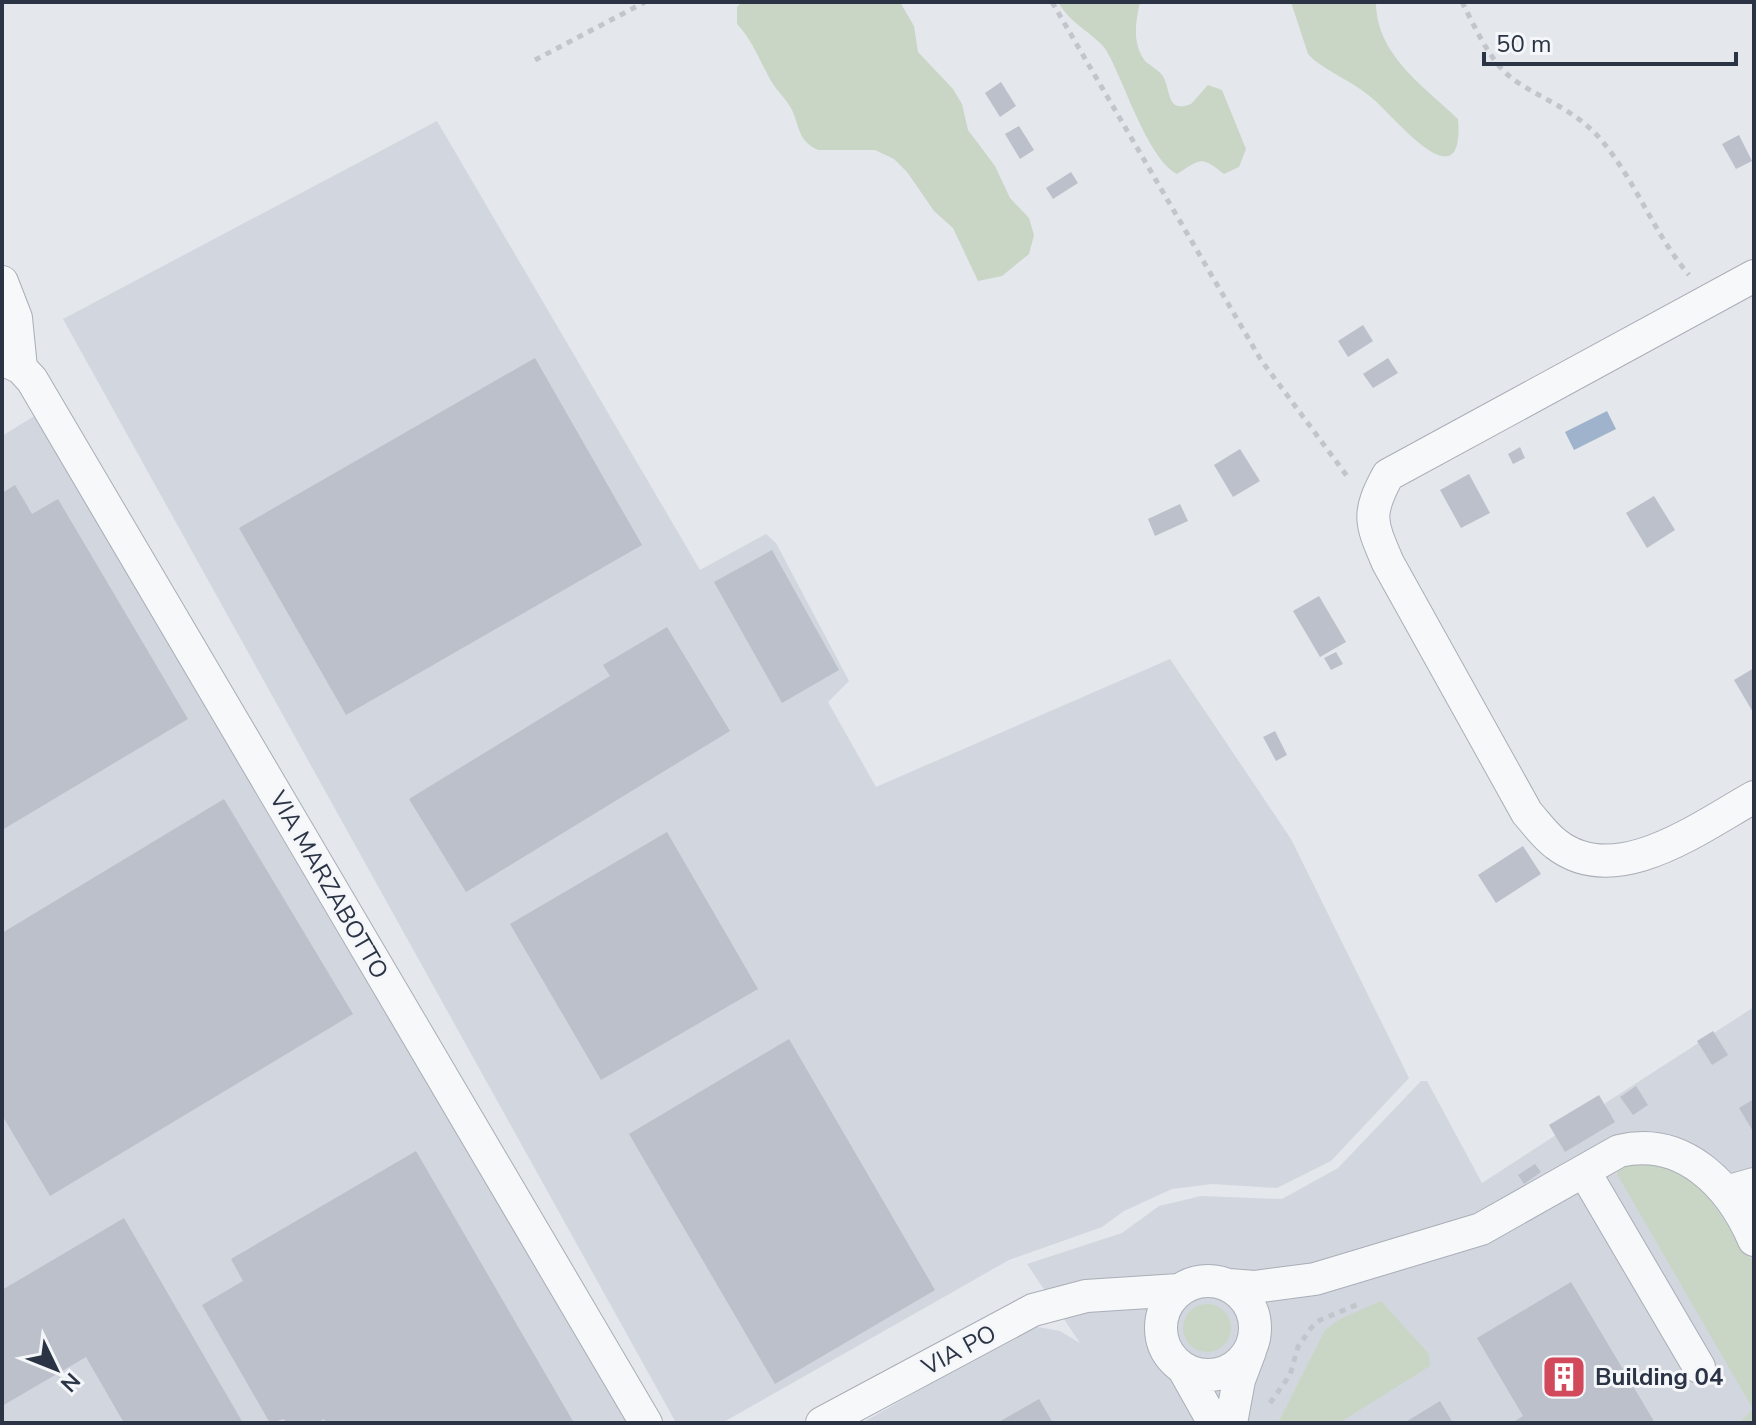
<svg xmlns="http://www.w3.org/2000/svg" width="1756" height="1425" viewBox="0 0 1756 1425" font-family="'Nunito Sans',sans-serif">
<style>
.built{fill:#d2d6de}
.green{fill:#c9d6c5}
.water{fill:#9fb4cc}
.building{fill:#bbc0ca}
.lines{fill:none;stroke-linecap:round;stroke-linejoin:round}
.minor-casing{stroke:#a9aeb7;stroke-width:34}
.path{stroke:#c2c5cb;stroke-width:5;stroke-dasharray:6 6;stroke-linecap:butt}
.minor{stroke:#f7f8fa;stroke-width:32}
.labels{text-anchor:middle;dominant-baseline:central;stroke-width:6;stroke-linejoin:round;paint-order:stroke}
.street-label{font-size:24px;fill:#2b3445;stroke:#f4f6f9}
.poi-label{font-size:24px;font-weight:bold;fill:#2b3445;stroke:#f4f6f9;text-anchor:start}
</style>
<rect width="100%" height="100%" fill="#e4e7ec"/>
<path class="built" d="M437 121 700 570 766 534 776 543 849 681 828 702 876 787 1170 659 1291 839 1409 1078 1331 1161 1277 1188 1212 1184 1172 1189 1124 1211 1102 1227 1009 1260 722 1423 675 1421 63 319Z
M39 413 638 1423H2V436Z
M1754 1007V1423H862L1032 1326 1060 1331 1080 1343 1027 1264 1122 1233 1159 1206 1201 1196 1282 1199 1338 1168 1421 1081H1427L1482 1183Z"/>
<path class="green" d="M742 2H900L914 26 918 52 953 89 962 104 968 130 995 166 1010 198 1029 218 1034 235 1029 254 1002 276 978 281 953 228 934 211 907 172 894 159 875 150H818C798 141 800 128 792 110 787 100 779 93 773 84 760 63 754 42 737 24V7Z
M1058 2H1140C1136 20 1132 40 1143 58 1147 65 1157 68 1162 75 1172 89 1165 114 1191 104L1208 85 1222 90 1246 149 1239 167 1224 174C1200 155 1201 159 1177 174 1147 158 1124 80 1106 50 1095 34 1072 26 1058 2Z
M1291 2H1376C1376 55 1424 86 1458 119 1465 207 1392 114 1372 98 1355 83 1332 74 1314 60L1308 54Z
M1647 1157 1680 1171 1706 1194 1754 1264V1423H1739L1753 1409 1617 1174 1625 1161Z
M1381 1301 1429 1354 1430 1366 1339 1423H1278L1325 1330 1340 1319Z
M1183 1328a24 24 0 1 1 48 0a24 24 0 1 1-48 0Z"/>
<path class="water" d="M1607 411 1616 429 1574 450 1565 432Z"/>
<path class="building" d="M1001 82 1016 106 1000 117 985 93Z
M1019 126 1034 150 1020 159 1005 134Z
M1739 135 1752 161 1736 169 1722 144Z
M1071 172 1078 183 1053 199 1046 188Z
M1363 325 1373 341 1348 357 1338 341Z
M535 358 642 545 346 715 239 528Z
M1388 358 1398 373 1373 388 1363 374Z
M1520 447 1525 458 1513 464 1508 454Z
M1240 449 1260 481 1233 497 1214 465Z
M1469 474 1490 513 1461 528 1440 490Z
M15 485 32 514 58 499 188 719 2 830V493Z
M1654 496 1675 530 1647 548 1626 513Z
M1180 504 1188 521 1155 536 1148 519Z
M772 550 839 670 782 703 714 582Z
M1319 596 1346 642 1320 657 1293 611Z
M667 627 730 731 466 892 409 799 610 676 603 665Z
M1336 652 1343 664 1331 670 1324 658Z
M1754 668V714L1734 680Z
M1275 731 1287 755 1276 761 1263 737Z
M224 799 353 1014 50 1196 2 1115V933Z
M667 832 758 989 601 1080 510 924Z
M1523 846 1541 874 1496 903 1478 875Z
M1713 1031 1728 1055 1712 1065 1697 1041Z
M789 1039 935 1290 775 1384 629 1134Z
M1636 1086 1648 1105 1633 1115 1620 1097Z
M1599 1095 1615 1122 1565 1152 1549 1125Z
M1754 1099V1133L1739 1108Z
M416 1151 574 1423H326L324 1419 317 1423H286L284 1419 270 1423 202 1305 243 1281 231 1259Z
M1535 1164 1541 1172 1524 1184 1518 1175Z
M124 1218 243 1423H124L86 1357 2 1406V1290Z
M1571 1282 1655 1423H1512L1523 1416 1477 1338Z
M1039 1399 1053 1423H997Z
M1440 1401 1453 1423H1404Z"/>
<g class="lines">
<g class="minor-casing">
<path id="minor" d="M1754 276 1388 475C1366 515 1371 523 1388 563L1527 813C1536 823 1545 836 1556 844 1616 891 1700 827 1754 797
M2 282 16 318 21 368
M2 359 21 368 32 380 646 1423
M1584 1171 1699 1367
M1726 1192 1754 1184
M1161 1328a47 47 0 1 1 94 0a47 47 0 1 1-94 0Z
M1229 1285 1254 1287 1315 1279 1481 1229 1619 1151C1683 1136 1730 1184 1754 1240
M1183 1368 1214 1423
M822 1423 1033 1310 1086 1296 1179 1290
M1231 1423 1239 1380 1250 1351"/>
</g>
<path class="path" d="M1052 2 1261 360 1350 480
M1462 2C1476 29 1491 65 1517 82 1548 102 1578 112 1602 141 1637 183 1654 234 1689 275
M535 60 645 2
M1270 1403 1290 1375 1298 1347 1311 1328 1320 1320 1361 1303"/>
<use href="#minor" class="minor"/>
</g>
<defs>
<g id="building-square" transform="scale(2.3)"><rect x="-9" y="-9" width="18" height="18" rx="4" fill="#d1495b" stroke="#f4f6f9"/><path d="M-4-6H4V6H1V3H-1V6H-4ZM-2.5-4.3h1.7v1.8h-1.7ZM.8-4.3h1.7v1.8H.8ZM-2.5-1h1.7V.8h-1.7ZM.8-1h1.7V.8H.8Z" fill="#fff"/></g>
</defs>
<g fill-rule="evenodd">
<use href="#building-square" x="1564" y="1377"/>
</g>
<g class="labels">
<g class="street-label">
<text transform="translate(329 885) rotate(60)">VIA MARZABOTTO</text>
<text transform="translate(959 1350) rotate(-28)">VIA PO</text>
</g>
<g class="poi-label">
<text x="1595" y="1377">Building 04</text>
</g>
</g>
<rect width="1756" height="1425" fill="none" stroke="#2b3445" stroke-width="8"/>
<g transform="translate(56 1369) rotate(133)" stroke="#f4f6f9" stroke-width="6" paint-order="stroke">
<path d="M0-6L14 30L0 20L-14 30Z" fill="#2b3445"/>
<text y="-12" font-size="22" font-weight="bold" text-anchor="middle" fill="#2b3445">N</text>
</g>
<path d="M1484 52v12h252v-12" fill="none" stroke="#2b3445" stroke-width="4"/>
<text x="1496" y="52" font-size="24" fill="#2b3445" stroke="#f4f6f9" stroke-width="6" paint-order="stroke">50 m</text>
</svg>
